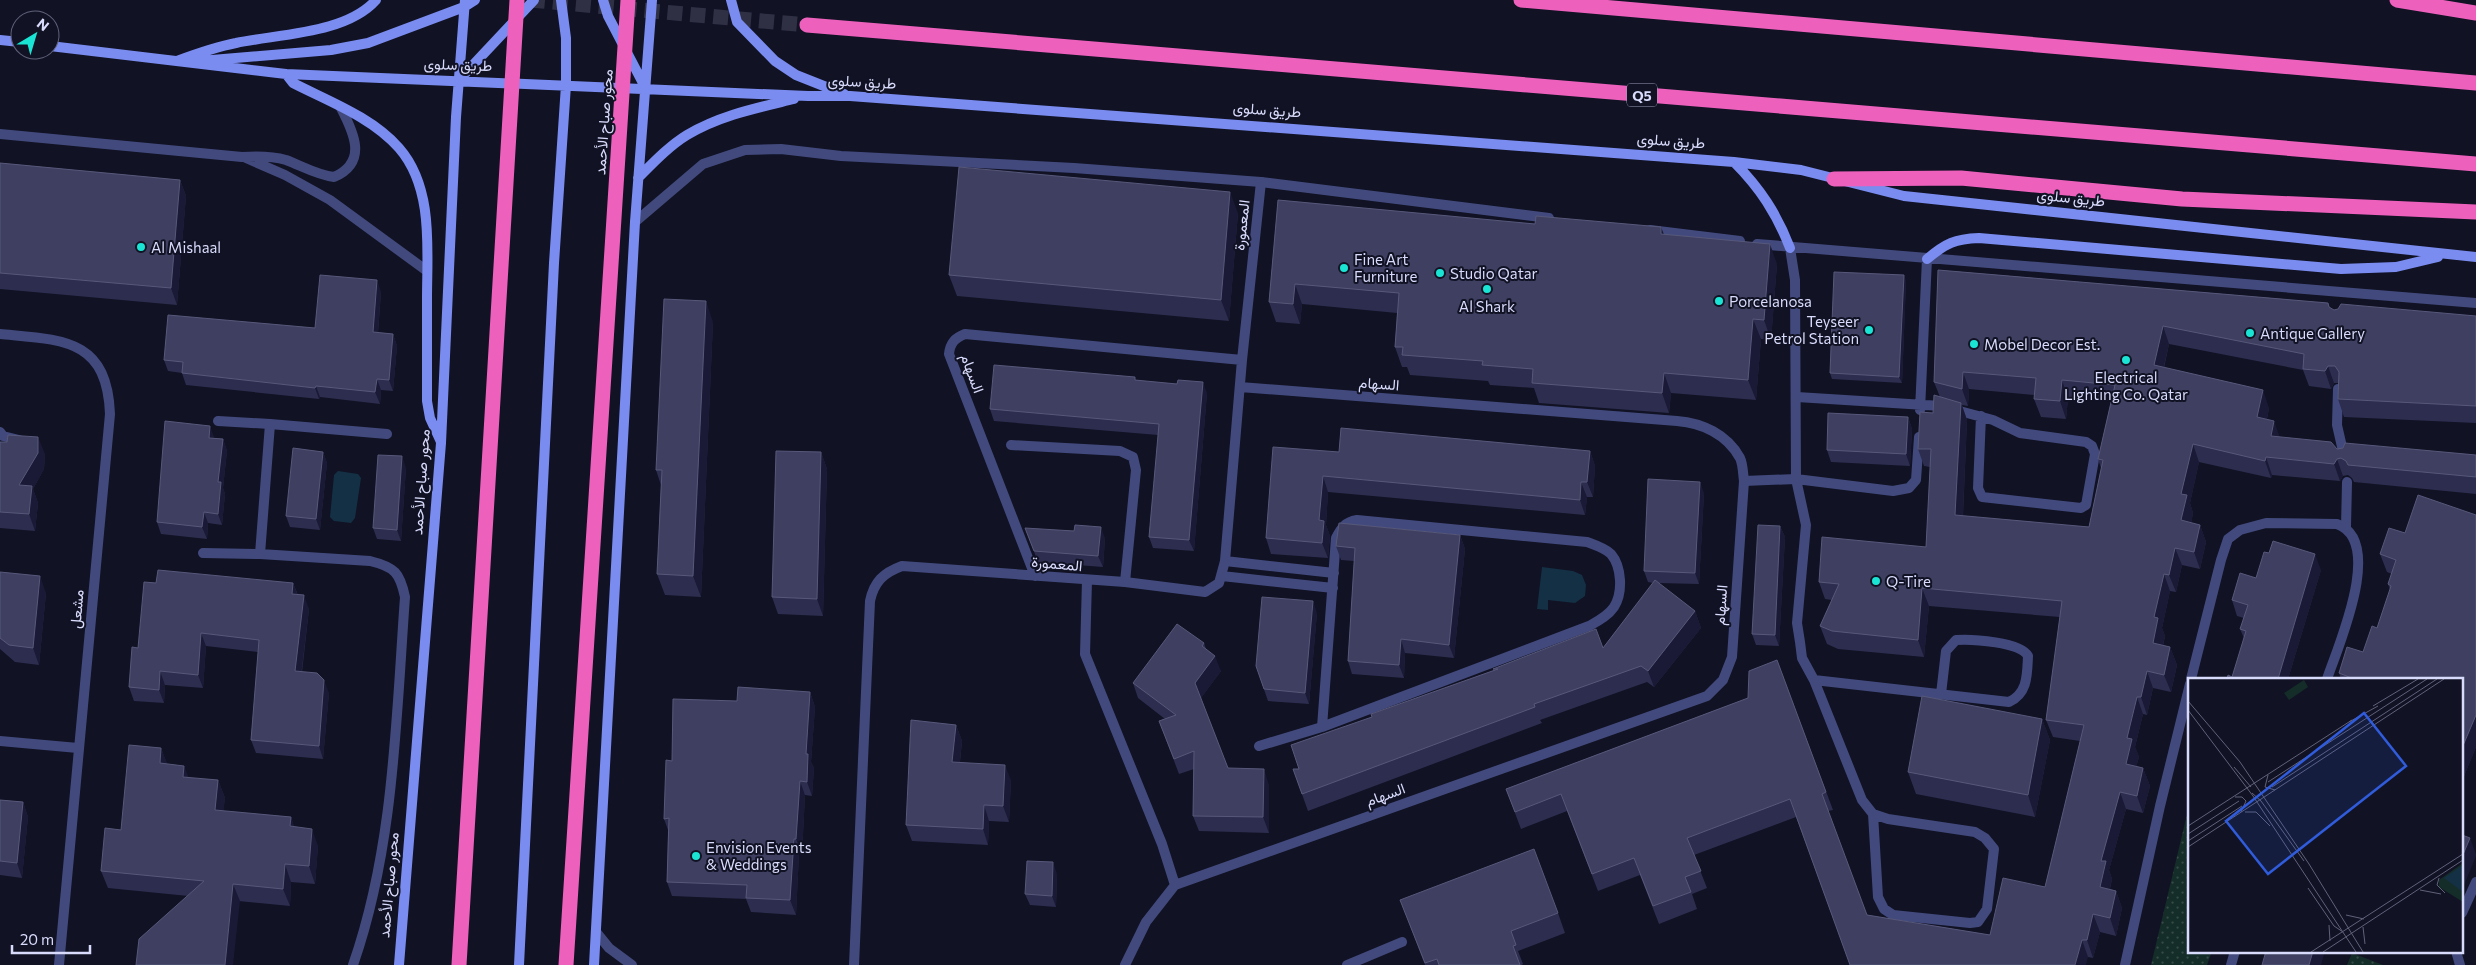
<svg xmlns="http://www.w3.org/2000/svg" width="2476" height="965" viewBox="0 0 2476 965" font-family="Commissioner,Vazirmatn,sans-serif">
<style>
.grass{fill:url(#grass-dots)}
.water{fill:#143045}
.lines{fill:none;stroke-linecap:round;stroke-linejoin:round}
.highway-tunnel{stroke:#2f3044;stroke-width:15;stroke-dasharray:15 8;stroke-linecap:butt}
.lane{stroke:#424a7d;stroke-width:10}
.street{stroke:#424a7d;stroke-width:10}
.secondary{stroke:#7a8cf0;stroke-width:10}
.highway{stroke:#ed61bd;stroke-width:15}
.highway-bridge{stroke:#ed61bd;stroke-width:15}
.wall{fill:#2d2d4f;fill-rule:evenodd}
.shaded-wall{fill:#1a1a36}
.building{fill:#3f4061;stroke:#57587a}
.poi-dot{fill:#1ae5d4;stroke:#111224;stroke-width:2}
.labels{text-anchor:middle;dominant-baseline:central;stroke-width:4;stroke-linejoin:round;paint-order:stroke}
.shield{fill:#111224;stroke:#9c9fba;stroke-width:1}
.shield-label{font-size:14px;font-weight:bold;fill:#d8dbfb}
.street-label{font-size:15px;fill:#d8dbfb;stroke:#111224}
.poi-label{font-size:15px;fill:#d8dbfb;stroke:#111224;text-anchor:start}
.inset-road{fill:none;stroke:#61627a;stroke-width:1}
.view{fill:#305cdc;fill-opacity:0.15;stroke:#305cdc;stroke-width:2.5}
.inset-edge{fill:none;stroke:#d8dbfb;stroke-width:2.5}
</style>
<defs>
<pattern id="grass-dots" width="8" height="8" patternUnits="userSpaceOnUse" patternTransform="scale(1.25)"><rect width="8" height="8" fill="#152d28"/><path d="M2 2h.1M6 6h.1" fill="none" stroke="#364b48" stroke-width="1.8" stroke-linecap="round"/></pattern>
</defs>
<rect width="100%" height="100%" fill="#111224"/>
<path class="grass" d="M2190 802V951H2212L2207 965H2151Z
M2352 953 2383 965H2347Z"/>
<path class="water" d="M338 471 358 474 361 478 355 518 351 523 334 521 330 517 334 475Z
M1542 567 1573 571 1582 575 1586 585 1585 596 1575 603 1548 600V610L1537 609Z"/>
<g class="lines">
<path class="highway-tunnel" d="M530 0 807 25"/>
<path class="lane" d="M0 134 242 157C257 156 272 156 286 160 302 166 317 175 334 177 368 162 354 133 341 108
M246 158 285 175 330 200 427 271
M635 222 703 164 745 150 781 149 841 156 1074 168 1261 182 1549 218
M1650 230 1740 241
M1757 244 2476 303
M1790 248 1795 280 1796 479 1806 525 1797 623 1800 642 1802 658 1814 680 1862 800 1873 814 1888 819 1975 832 1985 838 1994 849 1987 909 1978 922 1970 923 1893 915 1884 909 1878 897 1873 814
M2338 389 2337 425 2345 460
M1797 397 1941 406 1993 420 2020 433 2086 442 2092 446 2095 454 2086 505 2081 508 1982 497 1978 488 1981 416
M1920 410 1927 259
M218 421 270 424
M0 432 3 436 19 440
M1011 445 1120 451 1133 457 1136 470 1125 582
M1744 481 1796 479 1893 491 1909 488 1916 480 1919 437
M2346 527 2347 482
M203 553 260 554
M1814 680 2009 702C2028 693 2027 675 2028 656 2021 642 1972 639 1956 640L1946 651 1941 694
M2462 913 2476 882
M2456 951 2460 965
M353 965C394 848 396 720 405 597 400 573 395 567 370 561L260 554 270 424 387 434
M1347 965 1402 942"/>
<path class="street" d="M0 334C62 340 107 338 110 414L59 965
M1225 561 1334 573
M1035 576 949 354C950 343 955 338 965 334L1242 360
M1222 576 1333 588
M1087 580 1085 654 1162 844 1175 885 1146 922 1125 965
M2191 679 2221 560 2228 539 2240 530 2266 523 2337 524C2385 541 2338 646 2327 679
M0 741 78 748
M1259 746 1322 727 1589 626C1598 621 1608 616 1614 607 1623 593 1622 567 1611 554 1605 548 1595 545 1587 542L1357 520C1345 522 1341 528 1336 538L1322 727
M1175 885 1707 696 1723 680 1732 657 1744 481C1743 474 1743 464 1740 458 1727 434 1702 423 1677 421L1240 387
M596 932 609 948 632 965
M854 965 870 601C874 582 883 573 902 566L1125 582 1205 592 1219 583 1225 561 1242 360 1261 182
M2125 965 2160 806 2190 684
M2231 965 2235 951"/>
<path class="secondary" d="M603 0 608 16 645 87
M731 0 737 22 775 61 796 75 844 94
M0 40 20 42
M50 46 286 74 808 96H850L1734 162 1801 170 1904 196 2476 257
M177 61C196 54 215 47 236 43 278 34 346 34 376 0
M200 61 331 50 368 43 464 7 475 0
M286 74 293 83C328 101 372 117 399 148 434 188 427 250 427 298 427 333 427 367 427 401L430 418 441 442
M458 81 534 0
M1734 162C1760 188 1777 214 1790 248
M638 178C653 163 669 146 687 135 721 115 757 108 794 99
M1927 259C1946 243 1955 239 1979 238L2341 269 2396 267 2438 257
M399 965 441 443 456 117 465 0
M519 965 554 263 566 85V38L561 0
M594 965 635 222 652 0"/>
<path class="highway" d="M1521 0 2476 83
M2397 0 2476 13
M807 25 2476 164
M1834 179 1961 178 2182 199 2476 212"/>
<path class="highway-bridge" d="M459 965 517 0
M566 965 628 0"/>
</g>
<path class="wall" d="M0 163 180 180 186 196 177 305 0 289Z
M1278 200 1535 224 1661 227 1664 234 1777 264 1771 340 1761 339 1756 400 1671 393 1669 413 1539 403 1534 388 1490 385 1488 381 1410 375 1407 367H1402L1395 347 1397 313 1302 304 1300 324 1276 322 1269 302Z
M1238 213 1229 321 957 296 949 275Z
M1938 270 2328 303 2329 308 2334 310 2476 316V423L2344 417 2338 399V383H2334L2331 389 2309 386 2303 370 2169 344 2164 368 2269 408 2267 419 2280 437 2337 449 2476 455V494L2354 482 2352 478 2348 475 2343 476 2340 481 2272 475 2271 478 2199 462 2190 503 2193 513 2191 523 2200 525 2206 542 2200 569 2182 565 2176 592 2170 591 2162 628 2165 636 2163 646 2170 647 2177 665 2171 692 2153 688 2147 715 2143 714 2135 747 2139 757 2136 767 2143 768 2150 786 2143 813 2126 809 2109 870 2112 879 2110 889 2116 891 2122 908 2116 936 2100 932 2093 958 2088 957 1850 965 1796 817 1694 855 1707 888 1692 894 1697 909 1659 924 1640 875 1598 891 1567 811 1521 829 1506 789 1748 698 1777 660 1833 810 1828 811 1867 915 1990 935 2045 887 2080 741 2053 737 2046 720 2060 617 1929 606 1924 657 1838 649 1827 644 1820 626 1832 600 1825 599 1819 582 1926 547 1930 467 1924 466 1918 449 1933 413 1940 397 1934 382ZM1969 389 2035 395 2034 399 2041 417 2066 419 2068 398 2111 401 2098 459 2101 468 2089 527 1963 516 1967 420 1962 405 1968 406Z
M1906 281 1902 383 1832 379 1830 373Z
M381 292 378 333 393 334 397 346 393 391 381 390 380 404 320 397 319 399 186 385 182 373 168 371 164 360 315 328Z
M713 322 701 597 665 595 657 574 661 485 656 470Z
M1136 380 1207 393 1194 551 1153 548 1149 537 1158 435 994 421 990 409Z
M1908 417 1912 429 1910 466 1831 462 1827 450Z
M214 437V438L223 439 227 451 223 488 225 494 222 525 208 523 207 539 161 534 157 522Z
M0 442 45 454 44 469 33 489 38 503 35 531 0 528Z
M1590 451 1595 466 1593 497H1587L1585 515 1328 492 1326 525 1330 536 1328 558 1271 554 1266 538 1339 452Z
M323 452 327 463 320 530 290 527 286 516Z
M821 452 827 469 823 616 778 614 772 597Z
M406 468 401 541 377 539 373 528Z
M1704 493 1699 584 1658 583 1695 611 1701 628 1654 687 1647 682 1540 720 1542 723 1308 811 1293 769H1299L1372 717 1494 671 1493 669 1603 648 1653 583 1648 582 1644 571Z
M2476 515V747L2462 781V679H2341L2339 673 2363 652 2377 628 2390 590 2388 584 2392 574 2387 572 2380 554 2405 533Z
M1780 526 1785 537 1779 646 1756 645 1752 634Z
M1025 528 1105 538 1103 567 1038 562Z
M1460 535 1465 549 1454 658 1405 653 1404 678 1352 674 1348 661 1354 561 1341 560 1336 546Z
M2321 570 2288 679H2227L2232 677 2244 638 2240 629 2244 618 2237 616 2232 600 2256 578Z
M0 572 46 593 39 665 15 662 0 649Z
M156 583H293L298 595 309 609 302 672 329 693 323 759 256 753 251 740 258 652 206 646 203 688 165 685 164 703 134 701 129 687 138 648Z
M1317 613 1309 704 1268 701 1256 666Z
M1204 643 1206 649 1221 671 1201 698 1228 768 1269 785V833L1199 831 1193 816 1194 769 1179 774 1159 721 1165 719 1138 698 1133 683Z
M810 692 815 707 811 762 814 768 812 796 805 795 802 854 799 853 796 915 751 912 746 899 672 896 667 882 668 830 664 819 672 761Z
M2042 719 2050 740 2035 817 1916 794 1908 772Z
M956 725 962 741 960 762 1011 780 1009 822 989 821 988 845 912 841 906 825Z
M161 748 167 764 189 778 218 780 225 798 223 811 291 817 294 827 318 846 315 884 291 882 290 906 108 888 101 871Z
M0 800 23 802 28 817 22 878 0 875Z
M1057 874 1056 907 1030 905 1025 894Z
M1400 900 1558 913 1565 933 1518 951 1523 964 1522 965H1425Z"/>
<path class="shaded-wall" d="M180 180 186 196 177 305 171 288Z
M1230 192 1238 213 1229 321 1221 300Z
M1661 227 1668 247 1661 234Z
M1770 244 1777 264 1771 340 1764 320Z
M1904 275 1906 281 1902 383 1899 377Z
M377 280 381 292 377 344 373 332Z
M1295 284 1302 304 1300 324 1293 304Z
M706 301 713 322 701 597 693 576Z
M1753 319 1761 339 1756 400 1748 380Z
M2163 326 2169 344 2160 383 2154 365Z
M393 334 397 346 393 391 389 380Z
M2328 366 2334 383 2331 389 2325 371Z
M1963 372 1969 389 1968 406 1962 389Z
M1664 373 1671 393 1669 413 1662 393Z
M377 379 381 390 380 404 375 392Z
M2062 380 2068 398 2066 419 2060 401Z
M1203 382 1207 393 1194 551 1189 540Z
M316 386 320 397 319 399 315 388Z
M2263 390 2269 408 2264 434 2257 417Z
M1961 403 1967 420 1962 533 1955 515Z
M1908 417 1912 429 1910 466 1906 454Z
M2274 421 2280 438 2271 436Z
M210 426 214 437 213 449 209 438Z
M38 437 45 454 44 469 33 489 38 503 35 531 19 485Z
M223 439 227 451 223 488 225 494 222 525 218 514V482Z
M2193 444 2199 462 2190 503 2193 513 2188 538 2181 520V494Z
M1590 451 1595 466 1593 497 1587 482Z
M323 452 327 463 320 530 316 519Z
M821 452 827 469 823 616 817 599Z
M402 456 406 468 401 541 397 530Z
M2266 457 2272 475 2271 478 2265 461Z
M2337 459 2343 476 2340 481 2334 464Z
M1323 476 1328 492 1326 525 1330 536 1328 558 1322 543 1319 520Z
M1581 482 1587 497 1585 515 1580 500Z
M1700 482 1704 493 1699 584 1695 573Z
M204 512 208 523 207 539 202 527Z
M2200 525 2206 542 2200 569 2194 552Z
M1780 526 1785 537 1779 646 1775 635Z
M1101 527 1105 538 1103 567 1098 556Z
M1460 535 1465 549 1454 658 1449 645Z
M2175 548 2182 565 2176 592 2169 575Z
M2315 554 2321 570 2288 679H2278Z
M2164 574 2170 591 2162 628 2165 636 2159 661 2153 643 2154 617Z
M40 576 46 593 39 665 33 648Z
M293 583 298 596 292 594Z
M1922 588 1929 606 1924 657 1918 640Z
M304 595 309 609 300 684 295 671Z
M1313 601 1317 613 1309 704 1305 693Z
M1695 611 1701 628 1654 687 1648 671Z
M201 633 206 646 203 688 198 675Z
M1401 639 1405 653 1404 678 1399 665Z
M2170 647 2177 665 2171 692 2164 675Z
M1215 656 1221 671 1201 698 1195 683Z
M160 671 165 685 164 703 159 690Z
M2147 671 2153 688 2147 715 2141 697Z
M324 680 329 693 323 759 319 746Z
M810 692 815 707 811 762 814 768 812 796 807 782 806 754Z
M2137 697 2143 714 2135 747 2139 757 2132 782 2126 764 2127 738Z
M2476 715V747L2462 781V748Z
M2042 719 2050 740 2035 817 2028 795Z
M956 725 962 741 958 778 952 762Z
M161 748 168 766 160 763Z
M1005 765 1011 780 1009 822 1003 806Z
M184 766 191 783 183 777Z
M2143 768 2150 786 2143 813 2137 796Z
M1264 769 1269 785V833L1263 817Z
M218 780 225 798 222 828 215 810Z
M800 781 805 795 802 854 796 839Z
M2120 792 2126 809 2109 870 2112 879 2106 904 2100 887 2101 861Z
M23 802 28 817 22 878 17 863Z
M984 805 989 821 988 845 983 829Z
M291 817 297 835 290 826Z
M312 829 318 846 315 884 309 866Z
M2470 838 2476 854V856L2462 890V857Z
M794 839 799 853 796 915 790 900Z
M1053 862 1057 874 1056 907 1052 896Z
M285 864 291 882 290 906 283 889Z
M233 884 240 901 233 965H225Z
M2116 891 2122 908 2116 936 2110 918Z
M2093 914 2100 932 2093 958 2087 940Z
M2082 940 2088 957 2086 965H2075Z
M2313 951H2325L2321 965H2309Z"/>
<path class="building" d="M0 163 180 180 171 288 0 273Z
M959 167 1230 192 1221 300 949 275Z
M1278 200 1535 224 1536 216 1661 227V234L1770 244 1764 320 1753 319 1748 380 1664 373 1662 393 1532 383 1533 369 1482 365 1483 361 1402 355 1403 347H1395L1399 293 1295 284 1293 304 1269 302Z
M1938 270 2328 303 2329 307 2334 310 2338 309 2341 304 2476 316V406L2338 399 2339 372 2335 366H2328L2325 371 2303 369 2304 354 2163 326 2154 365 2263 390 2257 417 2274 421 2271 436 2331 442 2337 449 2343 448 2345 443 2476 455V477L2348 465 2346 461 2341 458 2337 459 2334 464 2266 457 2265 461 2193 444 2181 494 2187 495 2181 520 2200 525 2194 552 2175 548 2169 575 2164 574 2154 617 2158 618 2153 643 2170 647 2164 675 2147 671 2141 697H2137L2127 738 2132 739 2126 764 2143 768 2137 796 2120 792 2101 861H2106L2100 887 2116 891 2110 918 2093 914 2087 940H2082L2075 965H1850L1790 799 1687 838 1701 871 1685 877 1691 892 1653 906 1634 858 1592 874 1561 794 1515 812 1506 789 1748 698 1749 671 1777 660 1826 792 1822 794 1867 915 1990 935 2003 878 2045 887 2084 725 2046 720 2062 601 1922 588 1918 640 1832 631 1820 626 1839 584 1819 582 1822 537 1926 547 1931 449H1918L1920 412 1933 413 1934 395 1961 403 1955 515 2089 527 2103 460 2098 459 2115 385 2062 380 2060 401 2034 399 2036 378 1963 372 1962 389 1934 382Z
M1834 272 1904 275 1899 377 1830 373Z
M320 275 377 280 373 332 393 334 389 380 377 379 375 392 316 386 315 388 182 373 183 362 164 360 168 315 315 328Z
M664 299 706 301 693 576 657 574 662 470H656Z
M994 365 1135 377V380L1177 384 1178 380 1203 382 1189 540 1149 537 1159 424 990 409Z
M1828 413 1908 417 1906 454 1827 450Z
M165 421 210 426 209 438 223 439 218 482H221L218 514 204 512 202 527 157 522Z
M1341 428 1590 451 1587 482H1581L1580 500 1323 476 1319 520 1324 521 1322 543 1266 538 1273 447 1339 452Z
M8 435 38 437V453L19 485 32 486 29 514 0 512V442H7Z
M293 448 323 452 316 519 286 516Z
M776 451 821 452 817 599 772 597Z
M378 455 402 456 397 530 373 528Z
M1648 479 1700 482 1695 573 1644 571Z
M2418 495 2476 515V715L2462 748V679H2354L2339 673 2347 647 2363 652 2372 626 2377 628 2391 586 2388 584 2396 560 2380 554 2389 528 2405 533Z
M1339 523 1460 535 1449 645 1401 639 1399 665 1348 661 1355 548 1336 546Z
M1075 525 1101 527 1098 556 1034 551 1025 528 1074 531Z
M1758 525 1780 526 1775 635 1752 634Z
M2273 541 2315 554 2278 679H2227L2228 675 2232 677 2246 631 2240 629 2248 605 2232 600 2240 573 2256 578 2264 552 2269 553Z
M158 570 293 583 292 594 304 595 295 671 317 673 324 680 319 746 251 740 259 640 201 633 198 675 160 671 159 690 129 687 132 647 138 648 144 582 156 583Z
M0 572 40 576 33 648 9 645 0 638Z
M1655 580 1695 611 1648 671 1641 666 1534 704 1535 707 1302 794 1293 769H1299L1291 745 1372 717 1371 714 1498 669H1493L1596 629 1603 648Z
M1262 597 1313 601 1305 693 1264 689 1256 666Z
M1177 624 1204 643 1202 646 1215 656 1195 683 1228 768 1264 769 1263 817 1193 816 1194 751 1174 759 1159 721 1176 715 1133 683Z
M738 687 810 692 806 754H808L807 782 800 781 796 839H794L790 900 746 898 747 885 667 882 669 818 664 819 666 760 672 761 673 699 737 701Z
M1922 696 2042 719 2028 795 1908 772Z
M911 720 956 725 952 762 1005 765 1003 806 984 805 983 829 906 825Z
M129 745 161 748 160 763 184 766 183 777 218 780 215 810 291 817 290 826 312 829 309 866 285 864 283 889 233 884 225 965H136L139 939 204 881 101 871 105 828 121 830Z
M0 800 23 802 17 863 0 861Z
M2462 835 2470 838 2462 857Z
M1534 849 1558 913 1511 931 1516 945 1513 946 1520 965H1439L1437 959 1425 963 1400 900Z
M1027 861 1053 862 1052 896 1025 894Z
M2266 951H2313L2309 965H2262Z"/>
<g class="poi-dot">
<circle cx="141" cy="247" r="5"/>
<circle cx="1344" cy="268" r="5"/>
<circle cx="1440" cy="273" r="5"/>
<circle cx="1487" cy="289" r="5"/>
<circle cx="1719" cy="301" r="5"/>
<circle cx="1869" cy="330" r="5"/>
<circle cx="2250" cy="333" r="5"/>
<circle cx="1974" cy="344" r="5"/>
<circle cx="2126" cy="360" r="5"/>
<circle cx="1876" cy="581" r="5"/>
<circle cx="696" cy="856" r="5"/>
</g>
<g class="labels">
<rect class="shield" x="1627" y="83.5" width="30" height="23" rx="4"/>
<g class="shield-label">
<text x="1642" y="95">Q5</text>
</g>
<g class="street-label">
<text transform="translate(458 64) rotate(2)">طريق سلوى</text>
<text transform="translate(862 81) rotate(3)">طريق سلوى</text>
<text transform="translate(1267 109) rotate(4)">طريق سلوى</text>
<text transform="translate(603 122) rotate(-86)">محور صباح الأحمد</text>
<text transform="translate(1671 140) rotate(4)">طريق سلوى</text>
<text transform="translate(2071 197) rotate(6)">طريق سلوى</text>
<text transform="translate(1241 225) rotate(-84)">المعمورة</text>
<text transform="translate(973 373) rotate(70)">السهام</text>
<text transform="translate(1379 383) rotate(4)">السهام</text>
<text transform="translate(420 482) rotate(-86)">محور صباح الأحمد</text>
<text transform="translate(1057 563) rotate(5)">المعمورة</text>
<text transform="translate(1720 605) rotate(-86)">السهام</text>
<text transform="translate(76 609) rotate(-85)">مشعل</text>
<text transform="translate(1385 794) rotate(-20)">السهام</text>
<text transform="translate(388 885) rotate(-85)">محور صباح الأحمد</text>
</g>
<g class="poi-label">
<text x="151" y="247">Al Mishaal</text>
<text x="1354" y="259">Fine Art<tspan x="1354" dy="17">Furniture</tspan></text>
<text x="1450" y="273">Studio Qatar</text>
<text x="1729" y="301">Porcelanosa</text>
<text x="1487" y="306" text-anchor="middle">Al Shark</text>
<text x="1859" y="321" text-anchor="end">Teyseer<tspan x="1859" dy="17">Petrol Station</tspan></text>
<text x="2260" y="333">Antique Gallery</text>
<text x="1984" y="344">Mobel Decor Est.</text>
<text x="2126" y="377" text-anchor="middle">Electrical<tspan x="2126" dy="17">Lighting Co. Qatar</tspan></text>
<text x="1886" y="581">Q-Tire</text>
<text x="706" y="847">Envision Events<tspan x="706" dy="17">&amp; Weddings</tspan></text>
</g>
</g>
<g transform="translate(2188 678)">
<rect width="275" height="275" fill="#111224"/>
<path d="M116 2 120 9 101 22 96 15ZM275 185V224L251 209V202Z" fill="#152d28"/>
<path d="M275 187V214L256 200Z" fill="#143045"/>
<path class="inset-road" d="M0 23 52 84 121 186 175 274M185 28 230 1M0 32 65 118 168 274M161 44 190 28M46 89 63 109M80 97 77 109 87 112M80 104 239 1M84 109 249 1M64 115 73 123 116 183M47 119H54L58 123 53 134M57 134H68L82 148M0 148 164 42M0 156 51 123M0 163 54 128M0 169 256 1M251 200 249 207 257 215M120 210 146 248 155 254M232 212 253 216M158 237 176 241M141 247 142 263M175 249 177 266M123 274 275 176M135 274 275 182"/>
<path class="view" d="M176 35 218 88 80 196 38 143Z"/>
<rect width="275" height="275" class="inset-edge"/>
</g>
<g transform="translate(35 35) rotate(38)"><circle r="24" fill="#111224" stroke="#61627a"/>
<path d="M0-4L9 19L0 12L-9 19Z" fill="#1ae5d4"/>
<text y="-8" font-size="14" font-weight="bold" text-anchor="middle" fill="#d8dbfb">N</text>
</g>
<path d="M12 945v8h78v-8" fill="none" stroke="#d8dbfb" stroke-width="2.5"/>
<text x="20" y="945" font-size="15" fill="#d8dbfb" stroke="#111224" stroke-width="4" paint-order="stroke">20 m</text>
</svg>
